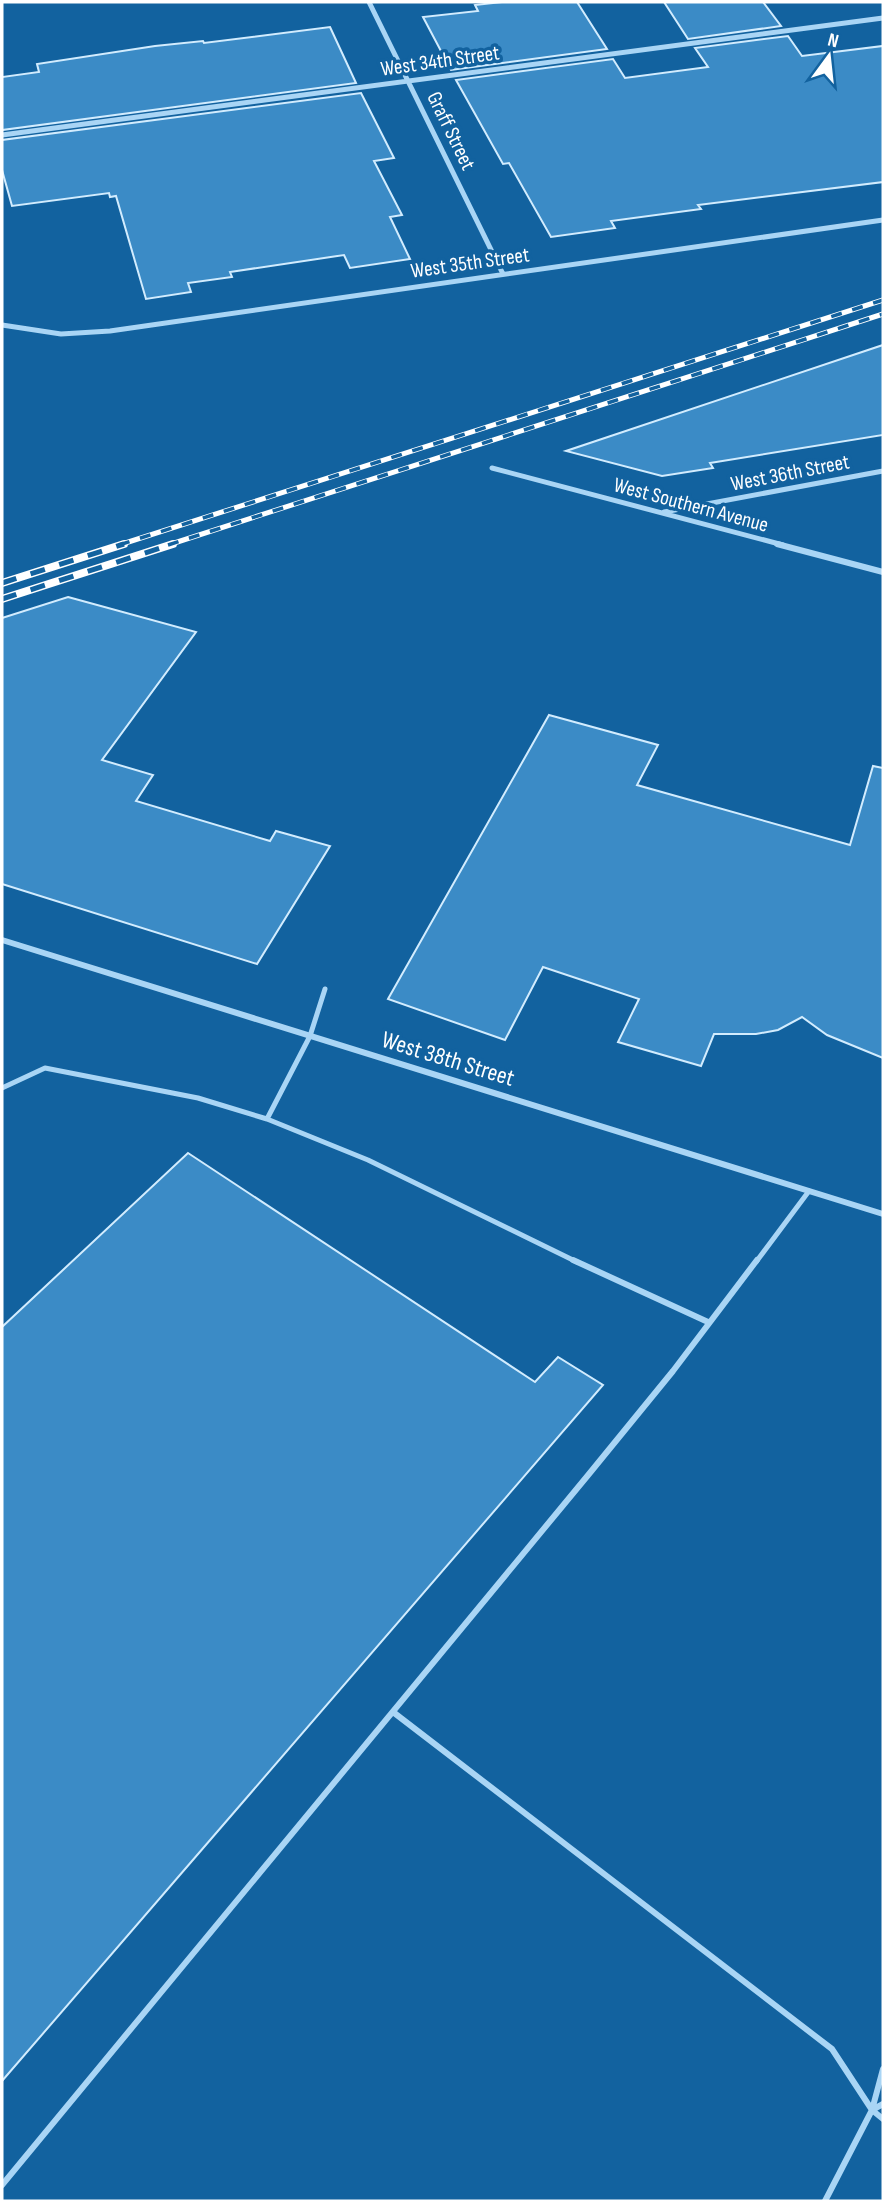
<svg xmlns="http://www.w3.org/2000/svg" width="885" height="2203" viewBox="0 0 885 2203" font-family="'Sofia Sans Condensed',sans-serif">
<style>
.building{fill:#3b8bc6;stroke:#d2ecfe;stroke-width:2}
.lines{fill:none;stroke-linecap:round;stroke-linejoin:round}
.service-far1{stroke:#a9d5f5;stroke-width:5}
.service{stroke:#a9d5f5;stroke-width:6}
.minor-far1{stroke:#a9d5f5;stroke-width:5}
.minor{stroke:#a9d5f5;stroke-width:6}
.rail-far1-casing{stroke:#fff;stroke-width:5}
.rail-casing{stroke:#fff;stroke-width:8}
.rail-far1{stroke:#12629f;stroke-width:3.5;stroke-dasharray:11;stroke-linecap:butt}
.rail{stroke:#12629f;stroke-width:5;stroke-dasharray:15;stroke-linecap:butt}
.labels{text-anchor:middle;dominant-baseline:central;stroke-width:7;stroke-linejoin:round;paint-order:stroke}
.far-street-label{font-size:21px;fill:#fff;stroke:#12629f}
.street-label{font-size:24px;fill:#fff;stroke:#12629f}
</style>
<rect width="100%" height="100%" fill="#12629f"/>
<path class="building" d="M502 2H577L607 49 451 70 423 17 478 11 475 5Z
M664 2H763L781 26 688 39Z
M330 27 356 83 2 130V77L39 72 37 64 155 46 203 41 204 43Z
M788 36 802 56 883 46V182L698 205 701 209 611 221 615 228 551 237 509 163 503 164 456 80 613 59 625 78 708 67 695 48Z
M361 93 394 158 374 161 402 215 390 217 410 259 350 268 344 255 230 272 232 277 188 283 191 292 146 299 116 196 110 197 109 193 12 206 2 170V140Z
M883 345V435L710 463 713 468 662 476 566 451Z
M68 597 196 632 102 760 153 775 136 801 270 841 276 831 330 846 257 964 2 884V618Z
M549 715 658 745 637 785 850 845 873 766 883 768V1058L827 1035 802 1017 778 1030 756 1034H714L701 1066 618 1042 639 999 543 967 505 1040 388 999Z
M188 1153 535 1382 558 1357 603 1385 2 2081V1327Z"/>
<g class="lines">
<path class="service-far1" d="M2 1088 45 1068 198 1098 267 1119 368 1160 577 1262
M267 1119 310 1036 325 989
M756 1262 809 1191"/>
<path class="service" d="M573 1260 708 1322
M393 1712 832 2049 872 2110 883 2119
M872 2110 883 2104
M2 2185 589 1474 673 1371 757 1260
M825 2201 872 2110 883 2069"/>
<path class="minor-far1" d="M369 2 503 274
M2 135 883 18
M2 325 61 334 110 331 883 220
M492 468 783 545
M664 512 883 471"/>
<path class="minor" d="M777 544 883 572
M2 940 883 1214"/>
<g class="rail-far1-casing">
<path id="rail-far1" d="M119 545 883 300
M168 545 883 314"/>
</g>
<g class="rail-casing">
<path id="rail" d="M2 583 124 544
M2 599 173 544"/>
</g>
<use href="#rail-far1" class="rail-far1"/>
<use href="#rail" class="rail"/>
</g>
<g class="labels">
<g class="far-street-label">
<text transform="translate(440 61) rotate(-8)">West 34th Street</text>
<text transform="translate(451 131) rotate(64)">Graff Street</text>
<text transform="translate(470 263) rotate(-8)">West 35th Street</text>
<text transform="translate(790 473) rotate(-11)">West 36th Street</text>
<text transform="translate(691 505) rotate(15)">West Southern Avenue</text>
</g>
<g class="street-label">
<text transform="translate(448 1059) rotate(17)">West 38th Street</text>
</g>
</g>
<rect width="885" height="2203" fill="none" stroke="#ffffff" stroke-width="7"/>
<g transform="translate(829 56) rotate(15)" stroke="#12629f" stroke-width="5" paint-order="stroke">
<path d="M0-5L12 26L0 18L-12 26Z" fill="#ffffff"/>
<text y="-10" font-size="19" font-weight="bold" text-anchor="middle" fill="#ffffff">N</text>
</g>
</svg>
